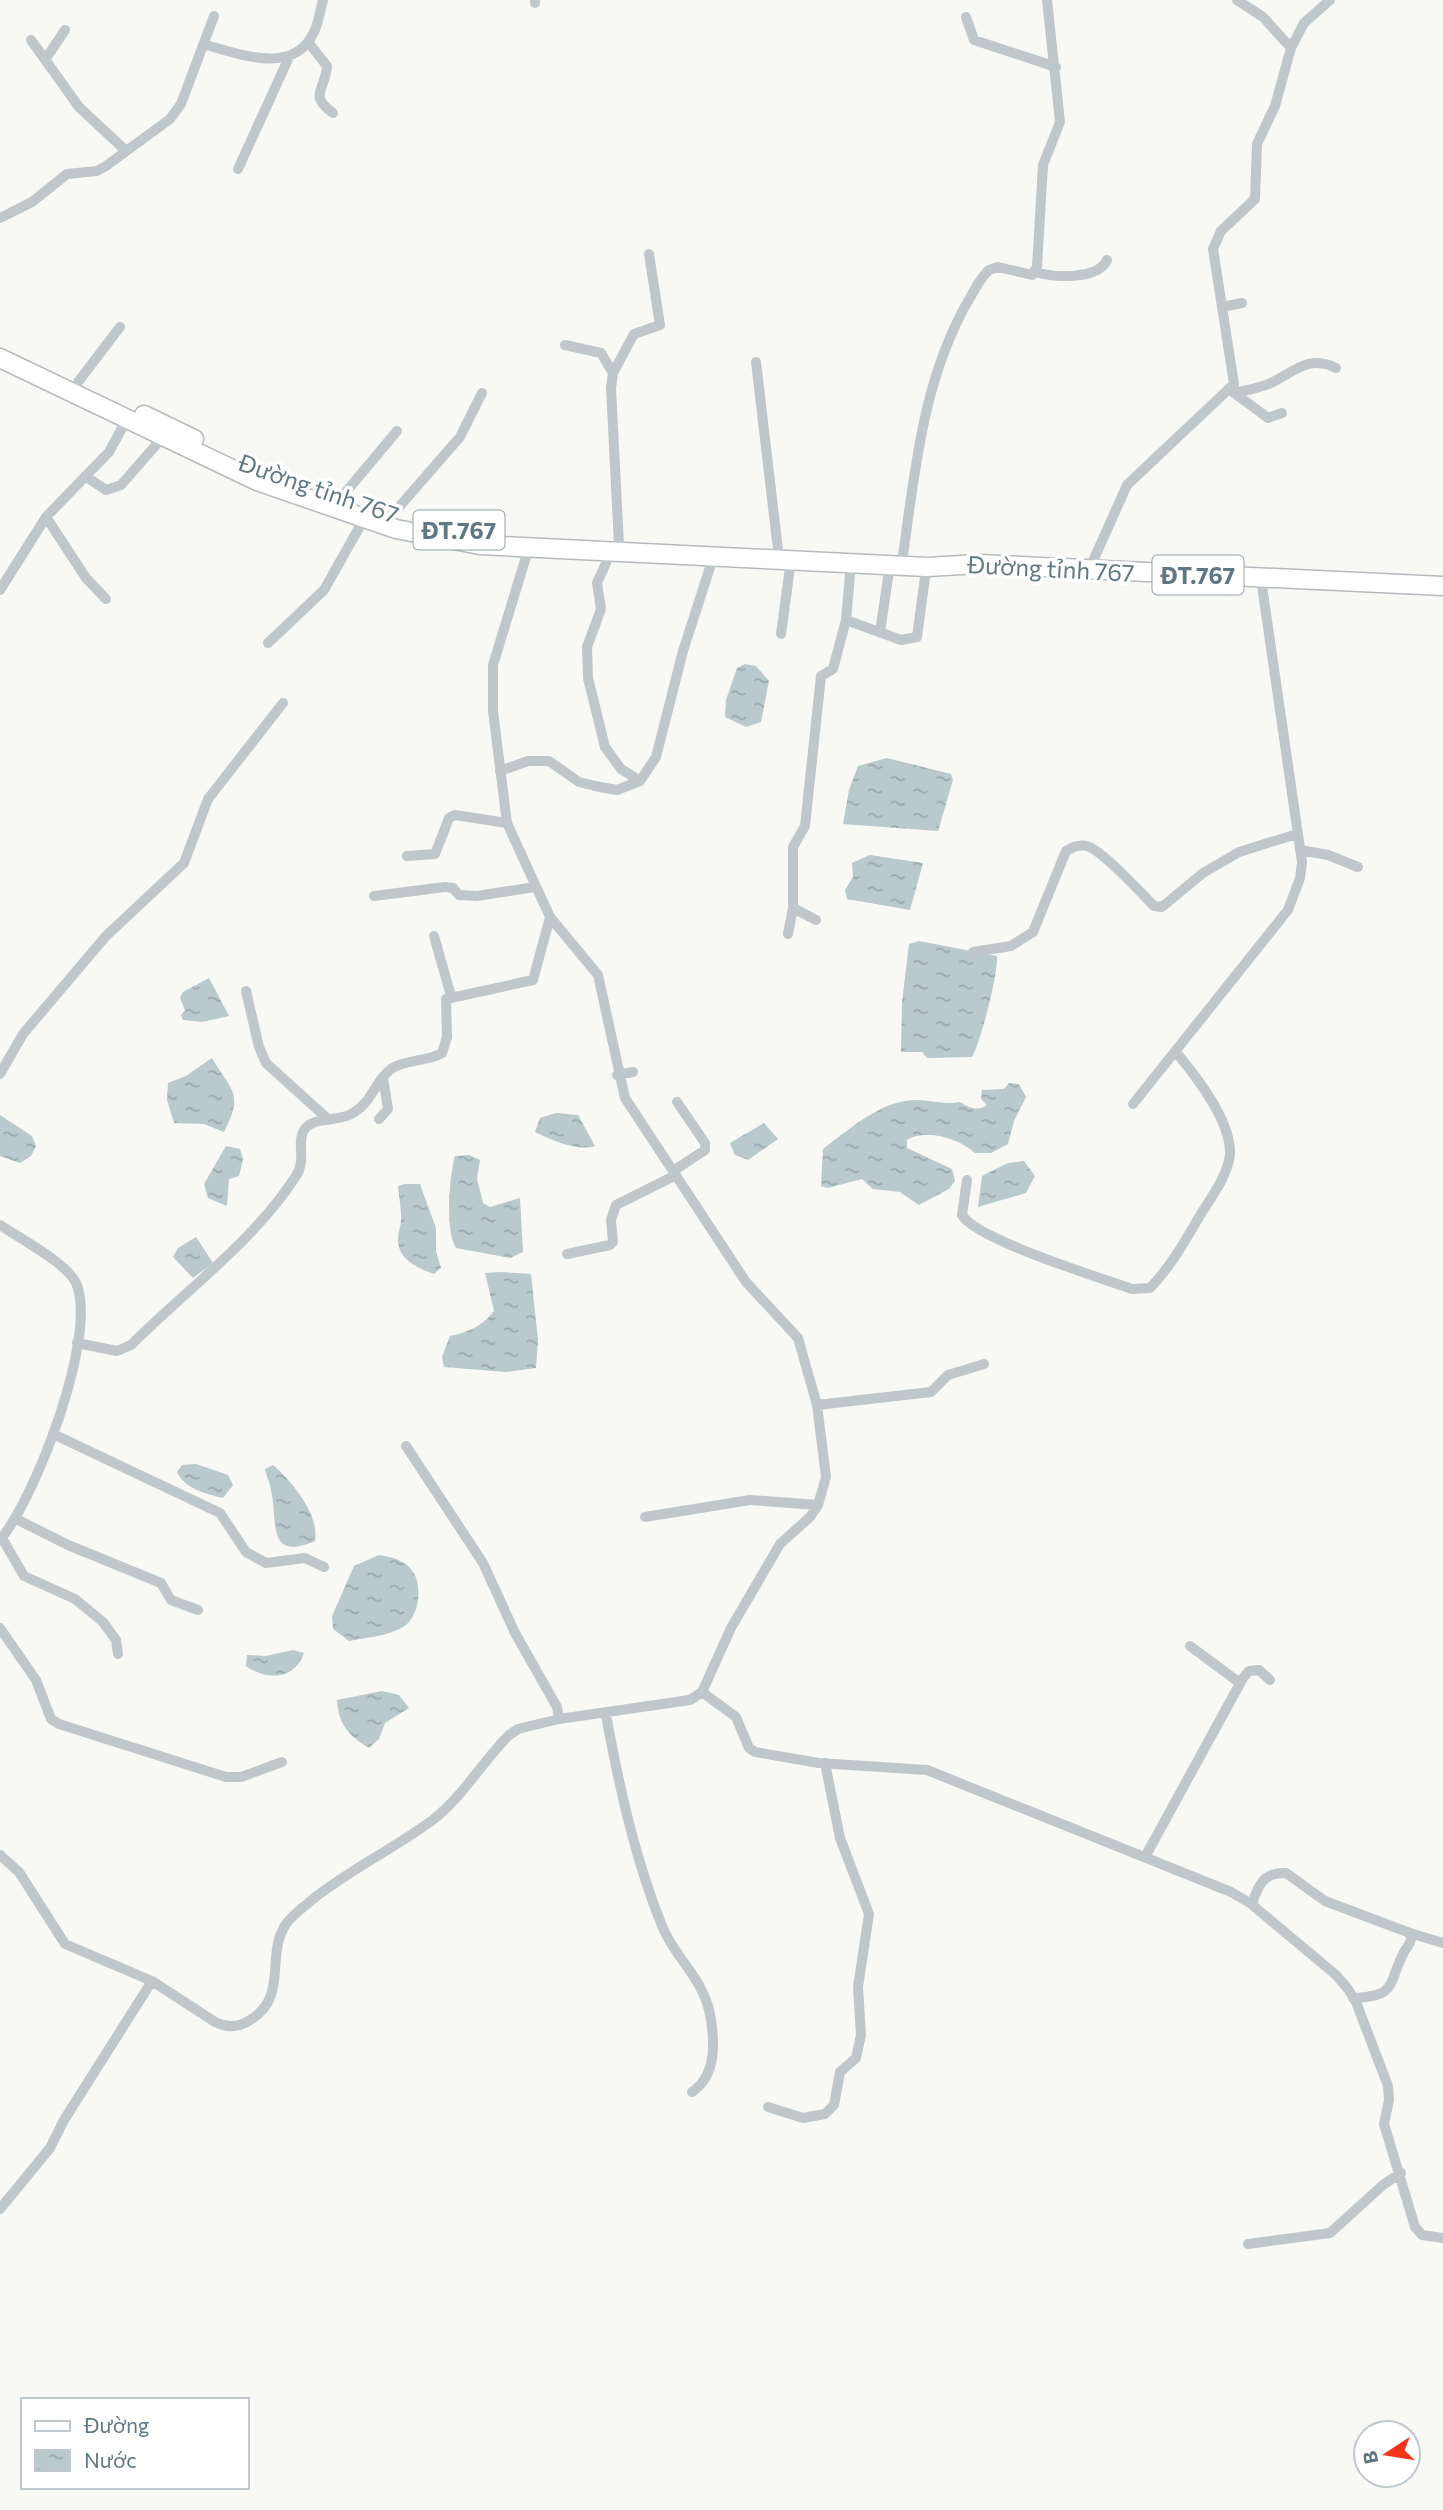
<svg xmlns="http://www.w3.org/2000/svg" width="1443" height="2510" viewBox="0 0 1443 2510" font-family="Commissioner,sans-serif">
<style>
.water{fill:url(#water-ripples)}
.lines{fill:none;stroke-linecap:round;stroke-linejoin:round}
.primary-casing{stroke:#b4bbbe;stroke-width:21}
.street{stroke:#c0c7ca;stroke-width:10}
.primary{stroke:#fff;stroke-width:18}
.labels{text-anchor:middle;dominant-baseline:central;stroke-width:7;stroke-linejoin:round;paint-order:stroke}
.shield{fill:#fff;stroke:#90a0a8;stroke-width:2}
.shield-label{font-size:23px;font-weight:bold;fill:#607883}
.street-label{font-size:24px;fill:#607883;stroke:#fff}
</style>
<defs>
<pattern id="water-ripples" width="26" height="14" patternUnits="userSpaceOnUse" patternTransform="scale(1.75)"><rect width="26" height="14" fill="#b9c9cc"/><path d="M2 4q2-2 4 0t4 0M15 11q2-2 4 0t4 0" fill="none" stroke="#9aa8ab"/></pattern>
</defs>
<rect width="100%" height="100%" fill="#f8f8f5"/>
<path class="water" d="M745 664 756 666 769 681 761 722 746 727 725 717 726 700 737 668Z
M887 758 951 774 953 780 938 831 843 824 849 790 858 766Z
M870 855 923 863 910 910 847 899 845 890 853 877 852 863Z
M919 941 997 956C998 975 981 1041 972 1057L927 1058 922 1052H901L902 1002 909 944Z
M209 978 229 1016 202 1022 183 1020 181 1015 185 1010 180 998 183 992Z
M212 1058C232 1092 244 1093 224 1132L204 1124 174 1123 167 1100 168 1083 186 1076Z
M1009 1083 1019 1084 1026 1097 1014 1121 1008 1144 991 1153H975C959 1139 927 1128 907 1140V1148L952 1169 955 1181 949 1189 919 1205 900 1192 873 1189 862 1179 828 1188 821 1186 823 1149C847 1131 875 1106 905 1101 924 1097 941 1106 960 1102 970 1108 977 1112 987 1105L981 1099 982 1090 1004 1089Z
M556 1113 578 1115 595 1146C579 1152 551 1140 535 1132L540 1118Z
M0 1115 32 1136 36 1146 31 1156 20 1163 0 1156Z
M764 1123 778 1139 748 1160 735 1155 730 1143Z
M226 1146 240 1149 243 1159 239 1176 229 1179 227 1206 208 1198 204 1184Z
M469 1155 480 1160 477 1179 483 1203 490 1207 520 1198 523 1252 510 1258 456 1248C445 1231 449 1178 455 1156Z
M1024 1161 1035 1176 1026 1193 978 1207 982 1176 1008 1163Z
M405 1184H420L436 1228V1251L441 1268 434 1274C410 1265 392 1255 400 1227 403 1216 399 1198 398 1186Z
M196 1237 213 1263 193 1278 173 1257 178 1248Z
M501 1272 531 1274 538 1340 536 1368 506 1372 444 1367 442 1357 450 1336C469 1332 482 1326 494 1311L485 1273Z
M196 1464 228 1475 233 1485 223 1498C206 1494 185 1489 177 1472L182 1465Z
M273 1465C291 1480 320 1515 315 1541 266 1562 278 1521 271 1490 270 1483 266 1476 265 1469Z
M379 1555C391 1557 406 1560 413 1572 423 1586 419 1618 403 1627 386 1637 367 1637 349 1641L333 1629 332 1616 354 1566Z
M293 1650 304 1653C295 1680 267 1681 246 1666L247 1655 266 1656Z
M382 1691 399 1695 409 1708 385 1723 379 1739 369 1748C349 1736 338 1724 337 1700Z"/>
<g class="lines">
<g class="primary-casing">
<path id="primary" d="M0 358 257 481 396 529 480 545 927 567 979 564 1443 586
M144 415 194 439"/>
</g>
<path class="street" d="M535 0V3
M1237 0 1263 17 1291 48
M966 17 974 40 1056 67
M31 40 79 107 125 150
M308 42 327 66C325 91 308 95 333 113
M206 45C240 54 294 76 314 32 319 22 320 10 323 0
M45 60 65 30
M238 169 290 55
M0 218 32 202 67 174 97 171 106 166 170 119 181 104 214 16
M1035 272C1053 277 1097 281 1107 260
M1222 307 1242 303
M565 345 601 353 613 373
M756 362 778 550
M78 382 120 327
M1233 392 1268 418 1282 413
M1234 393C1247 390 1261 388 1273 382 1296 370 1310 355 1336 368
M85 476 106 490 121 485 163 437
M340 499 397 431
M392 515 460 437 482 393
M46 517 86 578 106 599
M619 545 611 388 613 373 634 334 660 325 649 254
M610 554 597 583 601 609 587 647 588 678 605 747 621 769 640 781
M903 556C915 468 924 374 971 296 976 287 981 277 989 270L998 267 1032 275 1037 267 1043 165 1060 122 1047 0
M1089 570 1127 485 1234 384 1213 249 1221 231 1255 199 1257 144 1275 106 1291 48 1304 23 1330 0
M0 590 46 517 109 452 127 419
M846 620 901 640 917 637 927 562
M880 632 890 564
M781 634 791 560
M268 643 324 590 364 519
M500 771 528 761H549L579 782 595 786 617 790 640 781 656 757 683 651 713 558
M1300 850 1328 855 1358 867
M407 856 435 854 449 818 455 815 507 823
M374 896 445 887 453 888 459 895 477 896 535 887
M793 908 816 920
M788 934 793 908V847L805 826 821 676 833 669 846 620 851 563
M434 936 451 996
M973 952 1011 946 1033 932 1066 851C1072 847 1079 844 1087 846 1102 850 1141 893 1154 906L1162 907 1203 873 1239 852 1297 834
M246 991 259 1047 266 1063 329 1120
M0 1074 23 1034 106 936 184 863 208 799 283 703
M617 1075 633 1072
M1133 1104 1288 910 1300 878 1302 862 1261 579
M379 1119 388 1109 383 1078
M673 1171 705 1150V1143L677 1102
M967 1180 962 1215C975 1239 1101 1278 1132 1289L1150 1288C1171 1266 1184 1243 1199 1217 1210 1199 1228 1176 1230 1154 1231 1120 1196 1076 1175 1051
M0 1225C19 1238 67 1263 76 1283 99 1334 35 1499 0 1540
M567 1254 610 1245 613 1242 611 1220 616 1205 676 1175
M77 1343 117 1351 131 1345C185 1291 255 1240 296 1176 307 1159 296 1143 304 1130 312 1117 336 1121 349 1115 373 1104 374 1081 391 1069 406 1059 427 1062 442 1053L447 1037 446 999 533 980 550 917
M817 1405 931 1392 948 1375 984 1364
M53 1434 220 1513 246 1552 266 1563 305 1558 324 1567
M406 1446 483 1563 515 1633 557 1707 559 1719
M645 1517 750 1500 818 1505
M16 1519 68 1545 161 1583 171 1600 198 1610
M2 1538 24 1576 75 1599 103 1622 116 1640 118 1654
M0 1628 36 1680 51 1719 59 1724 226 1777H241L282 1762
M1190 1646 1240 1683
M702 1692 736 1717 749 1748 755 1752 819 1763 927 1770 1231 1892 1250 1903 1336 1975 1348 1989 1356 2002 1388 2086 1389 2100 1384 2124 1415 2227 1422 2235 1443 2238
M606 1715C619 1786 635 1859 662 1926 676 1960 702 1976 710 2014 715 2042 717 2075 692 2092
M0 1855 19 1872 65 1944 152 1981 215 2022C227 2028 238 2028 250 2020 289 1997 265 1955 286 1924 293 1914 304 1907 313 1899 351 1869 395 1848 434 1819 464 1795 482 1762 509 1735L518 1729 559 1719 690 1700 702 1692 731 1628 780 1544 810 1517 818 1505 826 1477 817 1405 798 1338 746 1282 625 1098 598 975 550 917 507 823 493 711V665L530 544
M1145 1857 1243 1678 1249 1671 1259 1670 1270 1680
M1252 1904C1258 1885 1264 1872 1286 1873L1325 1901 1410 1933C1413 1942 1408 1945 1404 1952 1387 1985 1398 1996 1353 1998
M1410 1933 1443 1943
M768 2107 803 2118 825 2114 834 2105 840 2072 856 2058 861 2035 858 1987 869 1914 840 1838 825 1763
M0 2209 50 2148 64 2120 152 1981
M1248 2244 1330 2233 1383 2185 1401 2173"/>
<use href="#primary" class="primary"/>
</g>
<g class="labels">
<g class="shield">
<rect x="413.5" y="510.5" width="91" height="39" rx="5"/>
<rect x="1152.5" y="555.5" width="91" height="39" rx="5"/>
</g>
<g class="shield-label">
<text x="459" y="530">ĐT.767</text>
<text x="1198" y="575">ĐT.767</text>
</g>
<g class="street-label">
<text transform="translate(319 488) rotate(19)">Đường tỉnh 767</text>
<text transform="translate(1051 568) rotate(3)">Đường tỉnh 767</text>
</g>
</g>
<rect x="21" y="2398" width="228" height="91" fill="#ffffff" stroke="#bfc9cd" stroke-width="2"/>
<rect x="35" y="2421" width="35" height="10" fill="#ffffff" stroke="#bfc9cd" stroke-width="2"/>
<text x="84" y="2433" font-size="21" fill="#607883">Đường</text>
<rect x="35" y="2450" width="35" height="21" fill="url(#water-ripples)" stroke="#bfc9cd" stroke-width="2"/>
<text x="84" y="2468" font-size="21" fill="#607883">Nước</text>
<g transform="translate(1387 2454) rotate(258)"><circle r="33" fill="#ffffff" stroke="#bfc9cd" stroke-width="2"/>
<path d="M0-5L12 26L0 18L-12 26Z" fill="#f3361b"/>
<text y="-10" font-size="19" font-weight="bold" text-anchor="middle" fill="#607883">B</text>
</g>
</svg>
